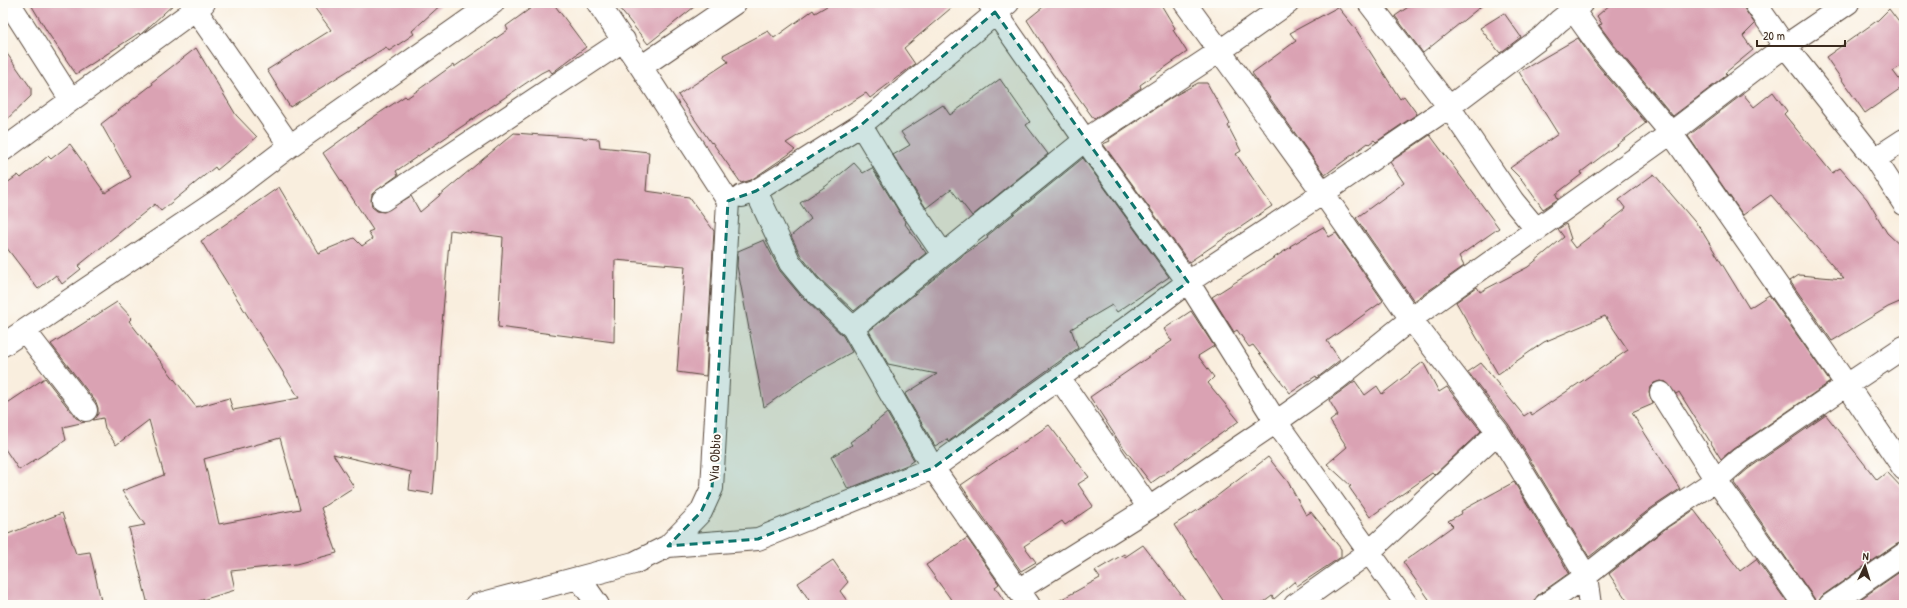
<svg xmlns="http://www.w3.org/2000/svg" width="1907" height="608" viewBox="0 0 1907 608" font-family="'Patrick Hand',sans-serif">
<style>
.building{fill:#daa2b3;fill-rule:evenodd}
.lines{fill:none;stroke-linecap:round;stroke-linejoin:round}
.minor-casing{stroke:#58473b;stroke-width:24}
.minor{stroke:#fff;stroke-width:22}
.marked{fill:#0f766e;fill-opacity:0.2;stroke:#0f766e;stroke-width:3;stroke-dasharray:8 5;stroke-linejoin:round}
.labels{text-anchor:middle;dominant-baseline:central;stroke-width:4;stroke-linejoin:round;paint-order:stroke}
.street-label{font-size:14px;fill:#3b2a1e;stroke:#fdfcf7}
</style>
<rect width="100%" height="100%" fill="#fdfcf7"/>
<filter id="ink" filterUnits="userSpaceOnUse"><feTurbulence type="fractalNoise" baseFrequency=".025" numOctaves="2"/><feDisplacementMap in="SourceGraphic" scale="8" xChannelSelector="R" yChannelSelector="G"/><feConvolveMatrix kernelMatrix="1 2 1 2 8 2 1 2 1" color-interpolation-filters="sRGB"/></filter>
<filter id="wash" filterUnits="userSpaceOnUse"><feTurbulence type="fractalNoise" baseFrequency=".012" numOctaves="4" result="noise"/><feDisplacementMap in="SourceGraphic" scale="16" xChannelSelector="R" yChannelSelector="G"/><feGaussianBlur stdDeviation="0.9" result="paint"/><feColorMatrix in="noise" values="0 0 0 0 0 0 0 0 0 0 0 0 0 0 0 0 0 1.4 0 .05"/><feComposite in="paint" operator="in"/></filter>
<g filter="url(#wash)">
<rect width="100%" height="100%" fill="#f9eede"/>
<g id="blocks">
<path class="building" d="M30 3H175L140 35 139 33 76 74 48 33Z
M311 3H443L412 31 414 34 389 51 386 47 290 107 267 70 331 30Z
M538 3H553L586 47 552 73 549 69 541 73 396 171 398 175 372 194 371 200 372 207 377 211 384 212 411 196 420 212 514 133 599 139 600 147 649 152 646 191 689 197 714 231 706 376 677 372 685 266 615 260 614 342 498 327 503 237 450 230 440 347 436 459 433 494 409 490 411 472 333 454 354 487 321 508 337 553 296 564 231 571 235 590 186 605H148L129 528 145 525 122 491 164 475 149 420 116 445 105 428 103 418 93 420 98 414V408L96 402 51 344 117 302 132 318 129 321 196 407 229 398 233 410 299 398 201 241 279 187 318 253 354 238 362 246 372 239 368 232 373 230 323 153 366 122 405 96 407 98 453 65 454 67 508 30 506 26ZM280 438 300 509 219 524 204 459Z
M615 3H699L648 44Z
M832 3H957L904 48 915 64 870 98 866 93 786 143 795 150 751 180 741 183 712 142 711 143 678 95 728 62 723 55 768 31 774 38 813 10 815 13Z
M1048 3H1160L1175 28 1173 30 1187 52 1140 85 1141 88 1094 119 1060 72 1027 20Z
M1414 3H1485L1423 53 1395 16Z
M1612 3H1743L1745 10 1755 24 1743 36 1753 50 1725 73 1727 75 1673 116 1614 45 1599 25 1602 24 1597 16Z
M1338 7 1355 28 1400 99 1404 96 1417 114 1376 142 1374 140 1369 144 1368 143 1325 175 1252 73 1296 41 1290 33Z
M1889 9 1904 29V64L1893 71 1904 86 1865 113 1826 57 1878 20Z
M1504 13 1521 37 1500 53 1480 28Z
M1578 38 1594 61 1646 123 1581 172 1582 174 1556 194 1558 199 1543 209 1522 180 1510 168 1558 134 1519 72Z
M3 48 31 88V96L3 123Z
M196 48 236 115 257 137 217 170 215 167 161 211 155 204 78 266 81 269 62 284 56 275 38 289 3 243V186L18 175 21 178 48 156 51 159 70 144 105 193 131 177 101 124 153 84 152 82Z
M1000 79 1030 122 1026 125 1048 154 972 216 951 189 926 208 893 155 910 145 901 132 943 105 950 115Z
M1198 83H1207L1230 124 1228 126 1241 151 1236 154 1272 206 1189 262 1103 144 1110 141 1109 139 1174 96Z
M1773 92 1787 111 1784 114 1832 173 1840 168 1867 199 1887 233 1904 249V300L1888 307 1832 341 1790 281 1799 275 1844 279 1771 195 1743 215 1688 136 1743 94 1754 107Z
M1430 135 1499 228 1459 256 1464 266 1414 301 1356 218 1404 183 1390 162Z
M1083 158 1169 277 1117 312 1112 305 1071 329 1078 348 948 442 947 439 935 446 905 394 937 374 888 364 869 331 966 253 988 238 987 236Z
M854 163 863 173 872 168 906 223 905 224 926 253 854 311 818 277 801 256 791 236 811 219 800 203 826 186Z
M1654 174 1700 228 1749 308 1769 295 1830 382 1733 449 1721 459 1679 392 1676 394 1666 382 1660 381 1654 383 1650 387 1649 393 1653 404 1632 413 1680 489 1650 509 1589 557 1509 425 1468 372 1481 363 1524 416 1530 412 1532 415 1628 350 1605 316 1544 342 1498 374 1456 302 1477 287 1480 292 1528 267 1564 237 1558 229 1566 224 1571 239 1569 240 1575 248 1626 209 1619 200Z
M1323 227 1329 237 1336 233 1383 301 1327 341 1340 360 1317 378 1316 376 1290 393 1253 345 1249 347 1237 330 1234 332 1212 297 1291 247 1290 246Z
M764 240 780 271 800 295 843 336 852 352 810 375 764 407 737 266 738 251Z
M1191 311 1214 346 1198 356 1214 377 1208 383 1239 421 1151 483 1120 443 1090 397 1172 341 1164 329Z
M1423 362 1439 392 1447 387 1481 431 1434 475 1432 473 1370 517 1349 487 1351 486 1327 464 1347 447 1330 421 1338 415 1329 400 1355 381 1365 395 1377 386 1382 394Z
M45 378 76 418 85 422 63 427 66 440 19 470 3 446V406Z
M887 413 914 460 907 465 848 489 831 457 852 445 850 442 872 427 871 426Z
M1826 415 1877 480 1887 472 1904 490V542L1897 544 1823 595 1816 605 1814 598 1734 483 1735 480 1748 469Z
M1049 425 1089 477 1078 484 1093 506 1065 525 1062 521 1024 546 1036 562 1021 571 961 485Z
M1268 457 1288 482 1306 515 1311 512 1341 549V557L1297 586 1295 581 1274 599 1272 596 1260 605H1226L1174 525 1204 506Z
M1514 482 1569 573 1538 595 1532 605H1433L1403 562 1453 526 1448 521 1462 513 1461 511Z
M1694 510 1740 571 1756 559 1789 605H1630L1609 574 1665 529Z
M62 513 76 554 90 552 101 601 81 605H6L3 590V536Z
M967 538 999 584 995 587 1007 605H955L926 565Z
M1143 545 1189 605H1051L1100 578 1095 571 1124 554 1125 557Z
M833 560 848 582 840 591 850 605H812L798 583Z
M1904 569V605H1852Z"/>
</g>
</g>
<g filter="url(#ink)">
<use href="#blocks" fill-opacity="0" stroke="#58473b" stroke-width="1"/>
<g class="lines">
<g class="minor-casing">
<path id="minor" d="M9 3 71 100
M191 3 290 146
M598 3 641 67 728 201
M989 3 1085 140 1188 282 1276 422 1407 605
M1185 3 1323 193 1411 319 1498 432 1368 553 1295 605
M1369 3 1449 107 1513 201 1537 230
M1568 3 1604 53 1671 133 1847 385 1904 347
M1755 3 1785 46 1875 159 1904 204
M641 67 735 3
M861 125 908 203 943 254
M3 150 204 3
M1875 159 1904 140
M756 191 790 263 809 286 853 328 933 468 1029 605
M742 196 756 191 861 125 1008 3
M383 200 624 40
M853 328 1085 140 1220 51 1288 3
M25 331 86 410
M3 345 223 197 290 146 493 3
M1059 378 1149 508
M1661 393 1716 480 1804 605
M1498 432 1586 576 1590 605
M668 546 758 539 933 468 1059 378 1188 282 1323 193 1449 107 1542 37 1559 21 1582 3
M579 578 598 605
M1018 590 1149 508 1276 422 1338 378 1411 319 1671 133 1785 46 1848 3
M476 605 634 563 668 546 701 512 712 488 728 201
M1545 605 1586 576 1658 519 1716 480 1740 459 1847 385 1904 469
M1830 605 1904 554"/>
</g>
<use href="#minor" class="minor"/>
</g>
</g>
<path class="marked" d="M995 12 1188 282 933 468 758 539 668 546 701 512 712 488 728 201 756 191 861 125Z"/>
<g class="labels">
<g class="street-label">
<text transform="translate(714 458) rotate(-87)">Via Obbio</text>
</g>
</g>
<rect width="1907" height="608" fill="none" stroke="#fdfcf7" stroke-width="16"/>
<g transform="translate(1865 566) rotate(4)" stroke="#fdfcf7" stroke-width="3" paint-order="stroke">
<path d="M0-3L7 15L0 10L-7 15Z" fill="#3b2a1e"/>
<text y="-6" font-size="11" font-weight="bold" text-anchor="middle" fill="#3b2a1e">N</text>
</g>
<path d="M1757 40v6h88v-6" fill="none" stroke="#3b2a1e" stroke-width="2"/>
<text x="1763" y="40" font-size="12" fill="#3b2a1e" stroke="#fdfcf7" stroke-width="3" paint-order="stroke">20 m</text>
</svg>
